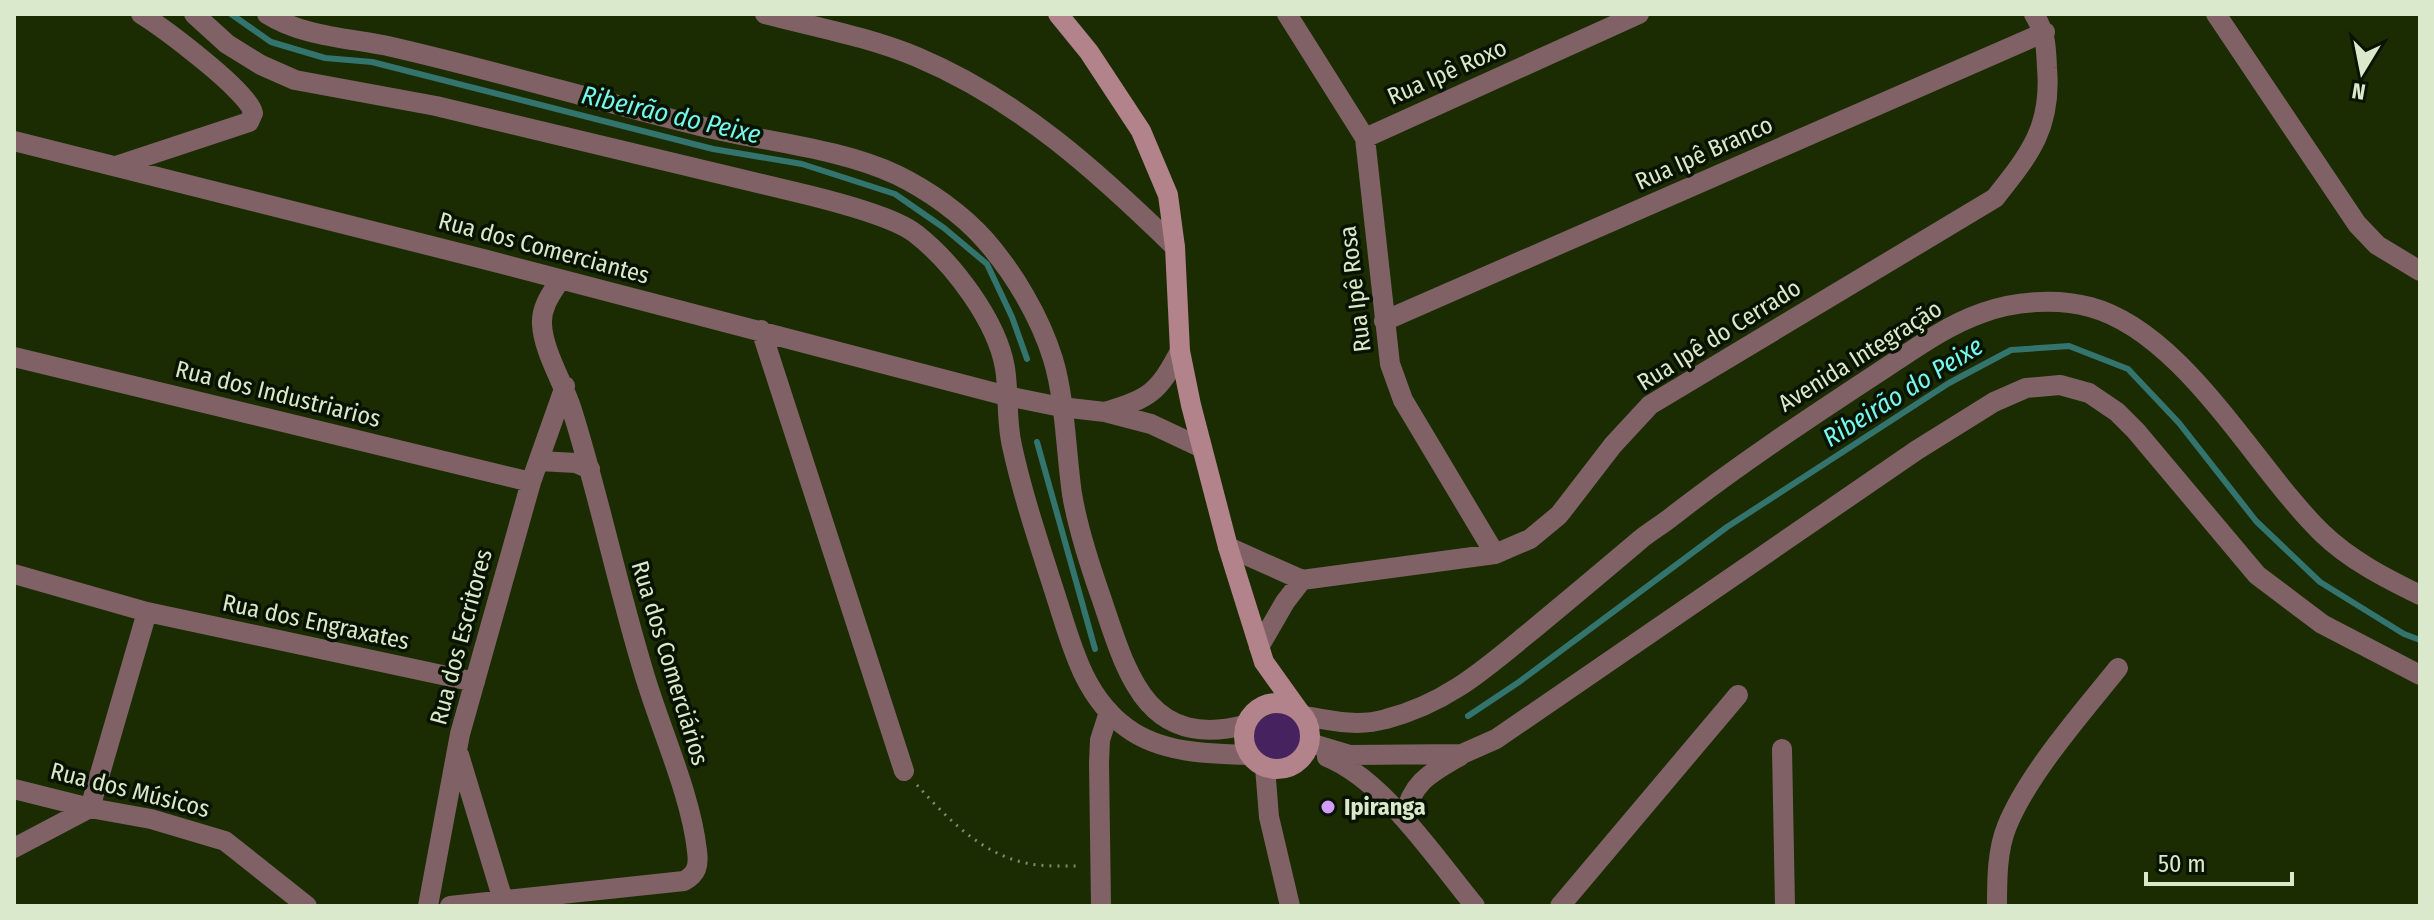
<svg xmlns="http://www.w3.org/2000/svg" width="2434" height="920" viewBox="0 0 2434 920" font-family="'Fira Sans Condensed',sans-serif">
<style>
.green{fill:#46225e}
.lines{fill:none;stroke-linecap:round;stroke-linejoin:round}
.stream{stroke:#34746f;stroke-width:6}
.path{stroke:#7b8b67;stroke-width:3;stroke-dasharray:2 6;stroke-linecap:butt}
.minor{stroke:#806266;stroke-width:20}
.tertiary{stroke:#806266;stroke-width:20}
.secondary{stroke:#b2838a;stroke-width:20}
.poi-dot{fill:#d29cfd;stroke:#091301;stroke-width:3}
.labels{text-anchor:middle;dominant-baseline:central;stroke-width:7;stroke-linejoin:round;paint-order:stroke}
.street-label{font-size:24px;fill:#dae9cb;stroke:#091301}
.poi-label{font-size:24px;font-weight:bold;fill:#dae9cb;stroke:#091301;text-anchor:start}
.water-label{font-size:26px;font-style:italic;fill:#75f8ef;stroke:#091301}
</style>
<rect width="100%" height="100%" fill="#1b2c02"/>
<path class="green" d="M1252 739a26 26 0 1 1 52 0a26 26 0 1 1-52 0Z"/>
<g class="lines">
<path class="stream" d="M231 14 271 42 325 58 372 62 713 149 802 164 895 194 944 228 987 264 1012 317 1027 359
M1037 442 1095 649
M1468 716 1519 682 1727 527 1949 383 2011 350 2069 346 2128 369 2179 423 2256 521 2320 582 2404 634 2420 640"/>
<path class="path" d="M917 785C946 817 981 854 1026 863 1043 867 1063 866 1081 866"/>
<path class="minor" d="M765 14C815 27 869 37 917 57 1019 100 1097 171 1175 247
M1287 14 1365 138 1390 364 1403 400 1495 554
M2216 14 2357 224 2377 245 2420 271
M1365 138 1639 14
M14 141 487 260 1007 396 1061 407 1105 412 1151 424 1202 448
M116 166 249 122 253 113C251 93 162 27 141 14
M1384 321 2045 32
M761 330 904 771
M14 357 531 482
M1105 412C1150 398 1158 393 1180 351
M539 461 576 463 590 469
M1228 547 1302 580 1495 554 1530 539 1559 515 1613 445 1650 405 1995 198C2030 154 2052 127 2047 68 2046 45 2046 34 2034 14
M14 574 147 612 475 682
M1259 647 1285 602 1302 580
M1782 749 1785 906
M459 755 503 900
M14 789 90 808 151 819 225 841 307 906
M90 808 147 612
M14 848 90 808
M428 906 460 734 531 482 565 386
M450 906 684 881C697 874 699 865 697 851 691 794 659 726 643 670 617 584 599 496 572 410 564 384 543 351 542 324 541 307 551 294 560 280
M1101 906 1099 763 1100 740 1109 712
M1560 906 1738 695
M1997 906C1997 880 1997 850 2007 826 2028 774 2082 713 2118 668"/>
<path class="tertiary" d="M194 14 227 44 261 65 295 80 436 106 808 195C836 202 895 217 916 234 953 263 997 321 1005 368 1009 394 1006 420 1012 446 1024 501 1043 555 1060 609 1074 654 1087 699 1127 728 1161 753 1208 754 1249 755
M267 14C303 37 351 38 392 47 497 71 600 102 704 127 766 142 840 148 897 175 928 190 962 214 985 240 1014 273 1040 317 1053 359 1065 398 1066 452 1072 494 1078 530 1090 566 1102 600 1127 675 1147 750 1245 725
M1305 716C1332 721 1358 727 1386 719 1444 704 1480 673 1525 636 1564 604 1602 572 1641 539 1651 531 1663 524 1674 515 1737 466 1803 422 1870 378 1906 355 1942 327 1982 313 2014 301 2057 298 2090 307 2184 332 2255 468 2322 533 2350 560 2385 578 2420 595
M1310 743 1350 755 1462 754 1496 739 1917 450 1994 402 2026 388 2060 385 2089 393 2117 412 2136 431 2257 575 2322 624 2420 675
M1327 757C1384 780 1436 859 1475 906
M1265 767 1269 817 1290 906
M1404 818C1412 782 1429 774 1460 756"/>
<path class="secondary" d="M1058 14 1089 52 1141 131 1168 195 1175 247 1180 351 1191 405 1228 547 1264 662 1299 711
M1244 736a33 33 0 1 1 66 0a33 33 0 1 1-66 0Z"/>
</g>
<circle class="poi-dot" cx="1328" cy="807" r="8"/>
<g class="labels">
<g class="street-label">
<text transform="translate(1447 72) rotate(-24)">Rua Ipê Roxo</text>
<text transform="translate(1704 153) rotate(-24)">Rua Ipê Branco</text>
<text transform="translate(544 248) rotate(15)">Rua dos Comerciantes</text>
<text transform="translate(1355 289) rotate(-97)">Rua Ipê Rosa</text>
<text transform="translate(1719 335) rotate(-32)">Rua Ipê do Cerrado</text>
<text transform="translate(1860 356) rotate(-32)">Avenida Integração</text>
<text transform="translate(278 394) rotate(14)">Rua dos Industriarios</text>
<text transform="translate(316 622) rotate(12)">Rua dos Engraxates</text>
<text transform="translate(461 637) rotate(-75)">Rua dos Escritores</text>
<text transform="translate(670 663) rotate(73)">Rua dos Comerciários</text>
<text transform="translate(130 790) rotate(14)">Rua dos Músicos</text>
</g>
<g class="poi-label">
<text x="1344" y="807">Ipiranga</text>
</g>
<g class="water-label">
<text transform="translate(671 115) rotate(13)">Ribeirão do Peixe</text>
<text transform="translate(1903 392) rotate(-32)">Ribeirão do Peixe</text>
</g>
</g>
<rect width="2434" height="920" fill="none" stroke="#dae9cb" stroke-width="32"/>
<g transform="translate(2362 72) rotate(190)" stroke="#091301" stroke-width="6" paint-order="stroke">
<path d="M0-6L14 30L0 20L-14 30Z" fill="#dae9cb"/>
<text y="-12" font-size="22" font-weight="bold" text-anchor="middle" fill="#dae9cb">N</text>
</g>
<path d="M2146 872v12h146v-12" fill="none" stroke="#dae9cb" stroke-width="4"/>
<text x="2158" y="872" font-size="24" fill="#dae9cb" stroke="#091301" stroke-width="6" paint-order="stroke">50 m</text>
</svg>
